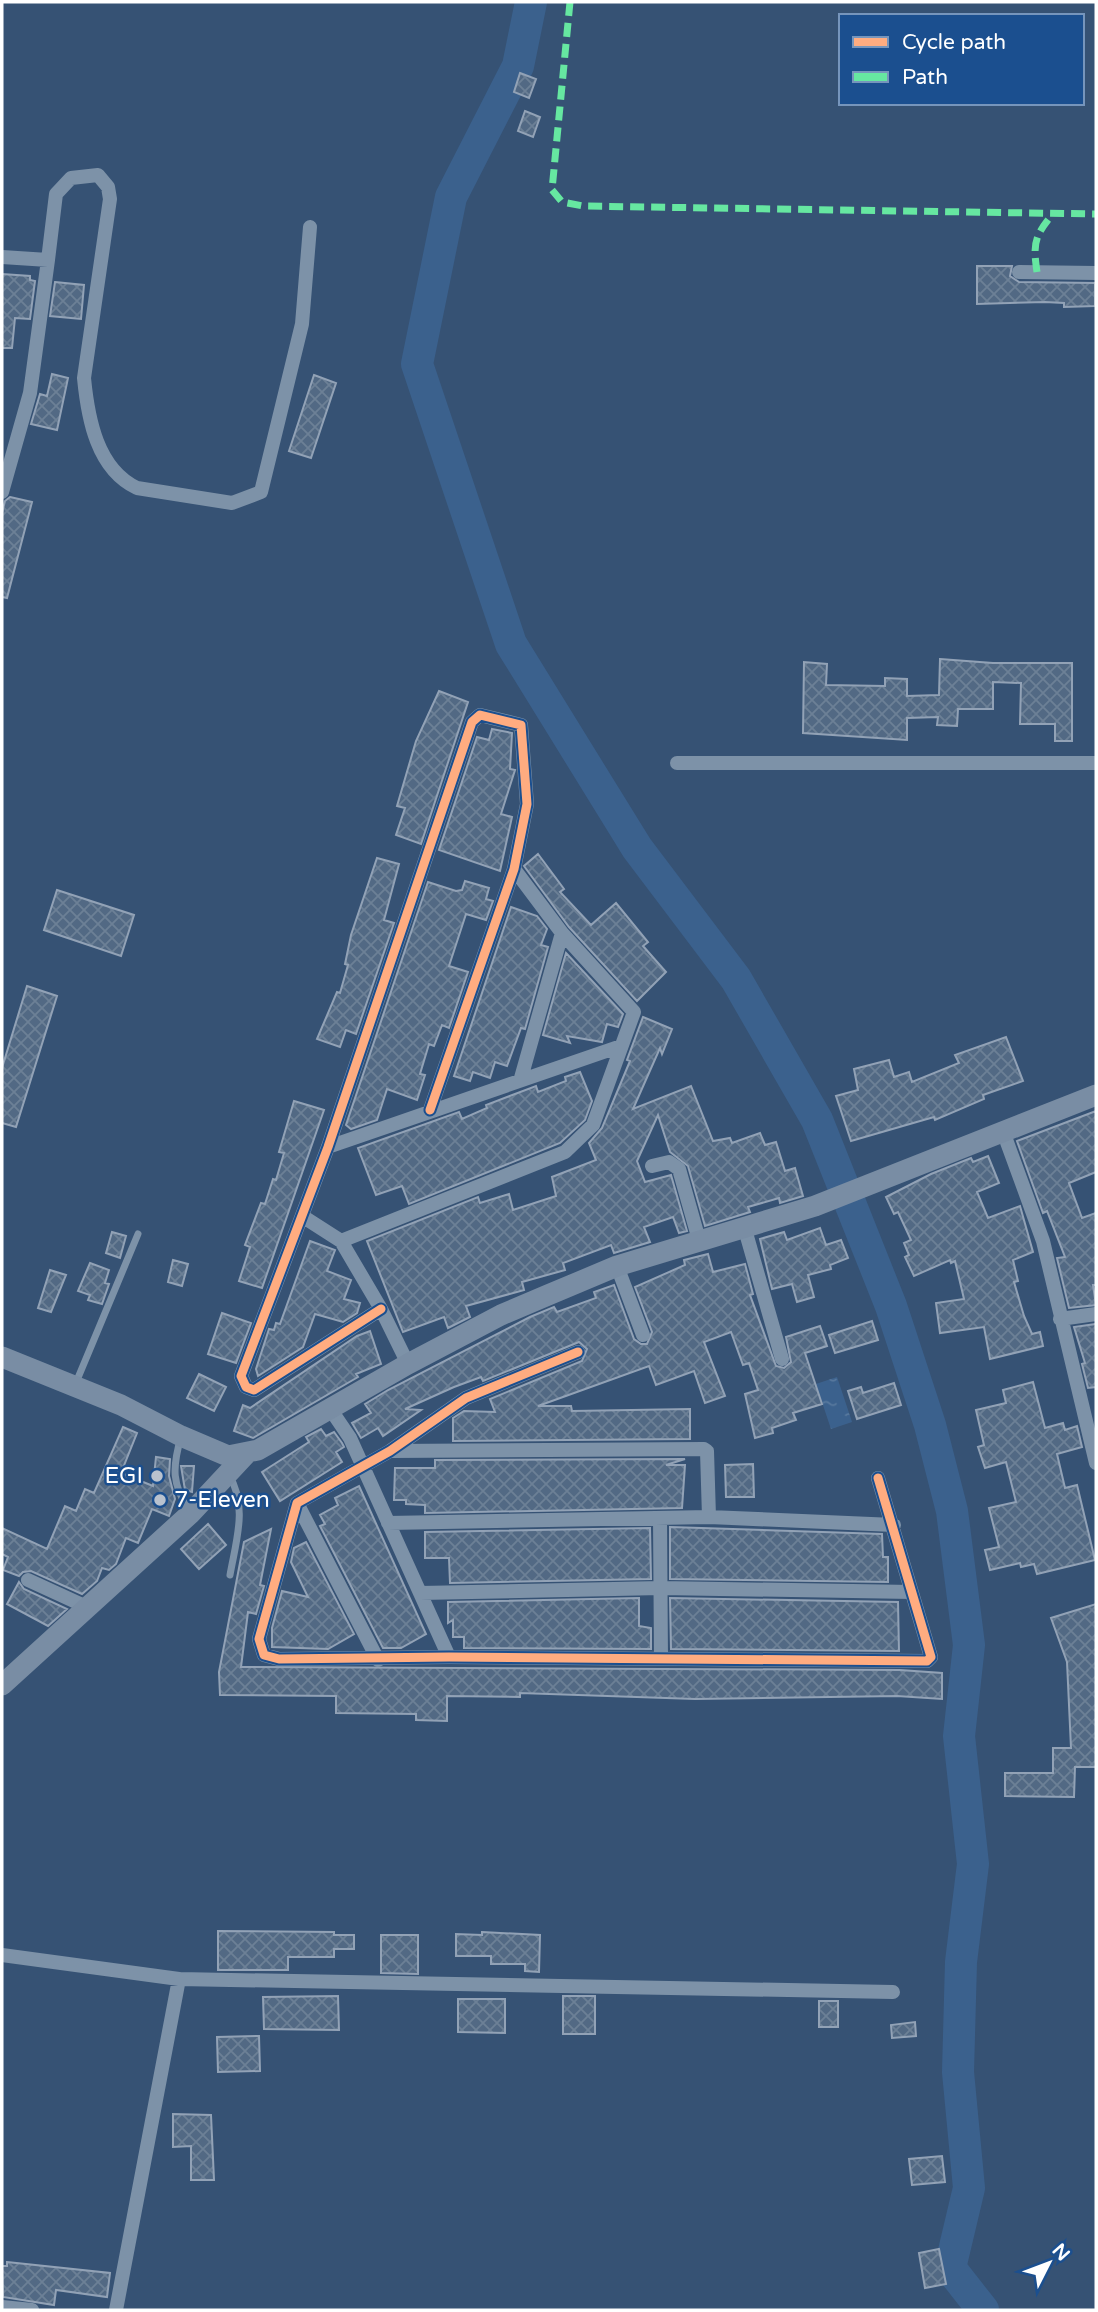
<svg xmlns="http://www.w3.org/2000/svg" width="1098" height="2312" viewBox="0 0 1098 2312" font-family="'Varela Round',sans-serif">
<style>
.water{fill:url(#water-ripples)}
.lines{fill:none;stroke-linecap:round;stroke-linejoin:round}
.river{stroke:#3b618d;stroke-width:32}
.building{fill:url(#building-cross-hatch);stroke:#92a2b6;stroke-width:2}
.lane{stroke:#7d92a8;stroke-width:7}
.street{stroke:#7d92a8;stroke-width:14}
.secondary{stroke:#798da4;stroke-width:21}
.quiet{stroke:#66e7a1;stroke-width:7;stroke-dasharray:14 7;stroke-linecap:butt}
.cycleway-casing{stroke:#1b4f8f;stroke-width:13}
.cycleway{stroke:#ffac80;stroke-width:9}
.poi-dot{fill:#b9c2ce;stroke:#1b4f8f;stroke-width:2.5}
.labels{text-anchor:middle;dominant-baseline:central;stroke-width:5;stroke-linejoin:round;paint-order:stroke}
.poi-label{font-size:23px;fill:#fff;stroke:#1b4f8f;text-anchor:end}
</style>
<defs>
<pattern id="water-ripples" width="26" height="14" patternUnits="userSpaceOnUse" patternTransform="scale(1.75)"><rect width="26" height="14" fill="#3b618d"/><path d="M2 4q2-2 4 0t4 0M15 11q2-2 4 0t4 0" fill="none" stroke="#58799e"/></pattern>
<pattern id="building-cross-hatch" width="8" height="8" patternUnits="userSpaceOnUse" patternTransform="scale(1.75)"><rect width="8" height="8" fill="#526984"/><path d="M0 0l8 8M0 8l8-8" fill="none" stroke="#6c8096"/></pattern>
</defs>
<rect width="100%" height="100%" fill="#365274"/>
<path class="water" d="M837 1377 852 1422 831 1429 816 1384Z"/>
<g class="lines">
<path class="river" d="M531 2 518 66 451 197 417 364 511 644 637 848 736 979 817 1120 891 1306 930 1425 952 1511 969 1645 959 1736 973 1864 961 1962 958 2072 969 2188 950 2268 983 2310"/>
</g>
<path class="building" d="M520 73 536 79 529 98 514 92Z
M525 111 540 117 533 137 518 131Z
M977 266H1012L1010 276 1019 282 1095 283V306L1064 307V303L1045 302 977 304Z
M2 274 30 276V280L35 281 30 319 15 318 12 348H2Z
M55 282 84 285 81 319 50 316Z
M52 374 68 378 57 430 31 424 40 394 47 396Z
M314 375 336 383 311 458 289 451Z
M10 497 32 502 7 598 2 597V513L5 501Z
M940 659 993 663H1072V741H1055V724H1020L1021 683 993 682V709H958L957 726 937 725 938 717 907 718V740L803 733 804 662 827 664 826 685 885 686V678L907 679V696L939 695Z
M439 691 468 702 421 844 396 835 405 808 397 806 416 741Z
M492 729 512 733 510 769 515 770 501 814 512 817 500 871 439 850 477 737 489 740Z
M538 854 564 889 560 892 591 925 616 903 648 942 643 946 666 972 637 1001 569 927 524 866Z
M377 858 399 864 384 920 394 923 356 1034 346 1030 340 1047 317 1039 337 992 340 993 348 965 345 964 351 935Z
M465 881 489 888 486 899 493 901 486 920 466 914 449 966 468 972 449 1028 442 1025 434 1046 429 1044 420 1074 425 1075 417 1100 387 1089 377 1120 351 1129 346 1125 428 882 456 891 462 890Z
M57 890 134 915 121 956 44 930Z
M511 907 537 916 547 929 541 945 548 947 525 1029 521 1028 507 1066 495 1062 490 1078 473 1072 470 1081 454 1076Z
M566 953 623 1014 618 1027 607 1024 602 1042 567 1036 570 1043 543 1035Z
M27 986 57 996 16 1127 2 1123V1068Z
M643 1017 672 1029 662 1054 660 1048 633 1109 691 1086 713 1141 730 1138 732 1143 760 1133 765 1145 776 1142 785 1171 795 1168 803 1196 780 1203 779 1198 748 1207 750 1212 705 1226 688 1166 670 1152 658 1115 637 1161 645 1182 671 1175 687 1231 679 1233 673 1217 644 1227 650 1242 614 1253 611 1245 563 1263 565 1270 522 1282 524 1290 466 1306 470 1317 448 1328 444 1317 403 1332 367 1241 478 1197 480 1203 509 1194 513 1210 556 1196 552 1177 596 1160 589 1143 602 1128 630 1061 627 1060Z
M1006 1037 1023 1081 983 1095 984 1099 935 1120 934 1117 851 1141 836 1096 858 1090 854 1069 889 1060 894 1077 909 1072 912 1082 959 1063 955 1055Z
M580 1072 592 1101 585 1120 560 1143 409 1204 402 1186 376 1195 358 1148 459 1112 462 1119 487 1108 486 1105 536 1086 538 1092 566 1081 565 1077Z
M294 1101 324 1110 262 1288 239 1281 250 1247 245 1245 261 1203 265 1204 273 1179 276 1180 284 1153 279 1152Z
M1096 1111V1172L1069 1183 1082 1218 1096 1213V1285H1093L1096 1305 1069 1308 1057 1258 1065 1257 1047 1211 1043 1213 1017 1141Z
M988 1156 999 1183 977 1192 988 1218 1020 1206 1033 1252 1013 1260 1018 1281 1014 1282 1024 1316 1032 1334 1040 1332 1043 1346 990 1359 984 1327 940 1333 936 1303 964 1299 955 1261 951 1263 950 1260 914 1276 905 1257 909 1255 904 1243 911 1240 898 1212 894 1214 886 1197 931 1174 971 1158 973 1162Z
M820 1228 826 1245 841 1240 848 1258 830 1265 831 1269 808 1275 814 1297 797 1302 792 1284 772 1289 760 1239 784 1232 787 1240Z
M112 1232 126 1236 120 1258 106 1253Z
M310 1241 335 1250 327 1271 351 1280 344 1299 360 1303 357 1313 343 1322 315 1314 303 1347 258 1376 256 1369 269 1329 274 1330 276 1323 280 1324Z
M708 1254 713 1272 745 1264 753 1294 750 1295 776 1366 784 1368 791 1362 786 1337 820 1326 827 1346 805 1353 822 1404 793 1413 796 1420 772 1428 773 1433 755 1438 745 1394 758 1390 749 1363 743 1365 731 1332 704 1342 725 1396 705 1403 694 1371 656 1385 649 1366 538 1406H571L572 1411 690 1409V1439L453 1441V1418L464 1411 495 1412 490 1399 582 1361 587 1349 579 1342 483 1381 481 1377 454 1387 405 1409 421 1410 383 1436 378 1428 361 1438 352 1423 371 1413 365 1404 388 1390 530 1317 554 1307 557 1312 596 1298 594 1292 614 1285 634 1339 641 1344H647L652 1332 635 1287 685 1265 684 1260Z
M173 1260 188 1264 182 1286 168 1282Z
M90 1263 109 1270 105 1283 109 1284 102 1304 88 1300 90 1295 78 1291Z
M50 1270 66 1275 51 1312 38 1308Z
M222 1313 251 1323 236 1363 208 1354Z
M872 1321 878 1340 835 1353 829 1335Z
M1096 1324V1387L1088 1388 1082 1364 1085 1363 1074 1327Z
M370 1331 381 1364 356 1374 358 1377 253 1438 234 1431 243 1405 250 1408 357 1336Z
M199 1374 226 1387 214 1411 187 1398Z
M1033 1382 1045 1428 1063 1423 1065 1430 1077 1426 1082 1447 1057 1454 1065 1488 1077 1485 1095 1560 1037 1574 1034 1564 1021 1567 1020 1563 990 1570 985 1550 999 1547 989 1508 1016 1502 1006 1462 985 1468 978 1447 984 1445 976 1410 1006 1403 1003 1390Z
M894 1383 901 1405 857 1419 848 1391 861 1387 863 1393Z
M123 1427 137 1433 121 1473 153 1486 156 1457 170 1459 169 1476 175 1499 169 1516 152 1509 138 1543 126 1538 116 1564 109 1570 102 1568 97 1581 82 1594 31 1571 23 1572 19 1576 3 1570 8 1557 2 1554V1528L47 1549 65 1506 76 1511 85 1489 94 1493Z
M321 1429 326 1436 334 1432 342 1443 344 1447 336 1452 342 1462 280 1501 262 1472 309 1442 306 1437Z
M685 1459 666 1465H685L682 1508 425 1513V1505L406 1504V1500H394L395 1468H435V1460Z
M753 1464 754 1497H726L725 1465Z
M181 1466H194L192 1492 185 1490Z
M359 1486 426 1634 401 1648H383L320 1526 325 1524 320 1515 338 1505 335 1498Z
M208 1524 226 1545 199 1569 181 1549Z
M670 1527 882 1534 883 1557H888V1582L670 1579Z
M650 1528 651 1579 450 1583 449 1558H425V1532Z
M271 1529 260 1585 264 1586 256 1614 248 1612 241 1667 900 1670 942 1673V1699L897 1696 695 1699 520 1693V1697L447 1696V1721L416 1720V1714L336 1713V1696L220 1695 219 1672 244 1542Z
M306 1542 354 1634 328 1649 272 1647V1628L282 1591 308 1597 291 1562 294 1548Z
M19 1582 24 1589 67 1609 48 1626 7 1604Z
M639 1598V1626L651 1628V1649L464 1648V1637H453V1620L448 1623V1602Z
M670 1598 898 1602 899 1651 671 1649Z
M1096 1604V1767H1075L1074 1797 1005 1796V1773H1053V1748H1071L1067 1662 1051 1618Z
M218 1931 334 1932V1935H354V1949H334V1957H288V1970H218Z
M482 1932 540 1935 539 1972 525 1971V1964H491V1956H456V1934L482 1935Z
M381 1935H418V1974L381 1973Z
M338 1996 339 2030 264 2029 263 1997Z
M563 1996H595V2034H563Z
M458 1999H505V2033L458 2032Z
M819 2001H838V2027H819Z
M915 2022 916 2036 892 2038 891 2025Z
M259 2036 260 2071 218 2072 217 2037Z
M173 2114 211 2115 214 2180H191V2146L173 2147Z
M942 2156 945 2182 912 2185 909 2159Z
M939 2249 946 2284 925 2288 919 2253Z
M7 2262 110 2273 107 2297 56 2290 54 2305 3 2297 2 2266H7Z"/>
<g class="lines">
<path class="lane" d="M75 1385 138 1234
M181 1437C172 1468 172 1484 189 1511
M229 1475C248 1506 236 1541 230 1575"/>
<path class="street" d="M2 257 48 260 30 393 2 492
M48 260 56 194 71 178 98 175 108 187 110 199 84 378C88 419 97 469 137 488L232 503 261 492 302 324 310 227
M1019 272 1096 273
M677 763H1096
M521 1078 562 933
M1004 1134 1043 1241 1096 1463
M328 1147 621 1046
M652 1166 669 1162 679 1169 699 1240
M302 1216 341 1241 565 1152 593 1125 634 1012 562 933 514 869
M744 1226 782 1359
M341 1241 381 1309 408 1364
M617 1266 643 1335
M381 1309 254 1390 246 1387 241 1376 328 1147 472 722 480 715 521 725 527 804 514 869 430 1110
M1060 1319 1096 1314
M578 1352 466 1398 390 1451 297 1503 259 1639 264 1655 279 1659 449 1657 927 1661 931 1657 878 1478
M331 1410 350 1438 449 1657
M390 1451 704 1449 707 1451 709 1517
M297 1503 378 1660
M660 1518 661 1659
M388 1523 709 1517 894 1525
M28 1580 89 1608
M420 1593 661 1588 912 1592
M2 1955 179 1979 893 1992
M2 2307 32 2310
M116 2310 179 1979"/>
<path class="secondary" d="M2 1357 121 1405 181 1436 228 1456 258 1450 408 1364 501 1315 548 1295 617 1266 815 1206 1096 1095
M2 1685 190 1514 247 1453"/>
<path class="quiet" d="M570 2 552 190 562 202 583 206 1096 214
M1037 272C1033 244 1034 237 1052 215"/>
<g class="cycleway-casing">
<path id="cycleway" d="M381 1309 254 1390 246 1387 241 1376 328 1147 472 722 480 715 521 725 527 804 514 869 430 1110
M578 1352 466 1398 390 1451 297 1503 259 1639 264 1655 279 1659 449 1657 927 1661 931 1657 878 1478"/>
</g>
<use href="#cycleway" class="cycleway"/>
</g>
<g class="poi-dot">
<circle cx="157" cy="1476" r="7"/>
<circle cx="160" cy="1500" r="7"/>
</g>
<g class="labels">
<g class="poi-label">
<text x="143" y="1476">EGI</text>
<text x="174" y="1500" text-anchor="start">7-Eleven</text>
</g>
</g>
<rect width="1098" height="2312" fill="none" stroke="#ffffff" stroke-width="7"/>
<rect x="839" y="14" width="245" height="91" fill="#1b4f8f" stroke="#7695bc" stroke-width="2"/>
<rect x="853" y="37" width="35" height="10" fill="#ffac80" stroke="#7695bc" stroke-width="2"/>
<text x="902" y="49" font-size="21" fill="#ffffff">Cycle path</text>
<rect x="853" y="72" width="35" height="10" fill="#66e7a1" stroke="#7695bc" stroke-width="2"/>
<text x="902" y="84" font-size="21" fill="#ffffff">Path</text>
<g transform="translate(1049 2263) rotate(48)" stroke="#1b4f8f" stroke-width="5" paint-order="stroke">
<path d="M0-5L12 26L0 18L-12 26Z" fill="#ffffff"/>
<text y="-10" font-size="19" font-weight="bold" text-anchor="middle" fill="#ffffff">N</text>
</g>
</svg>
